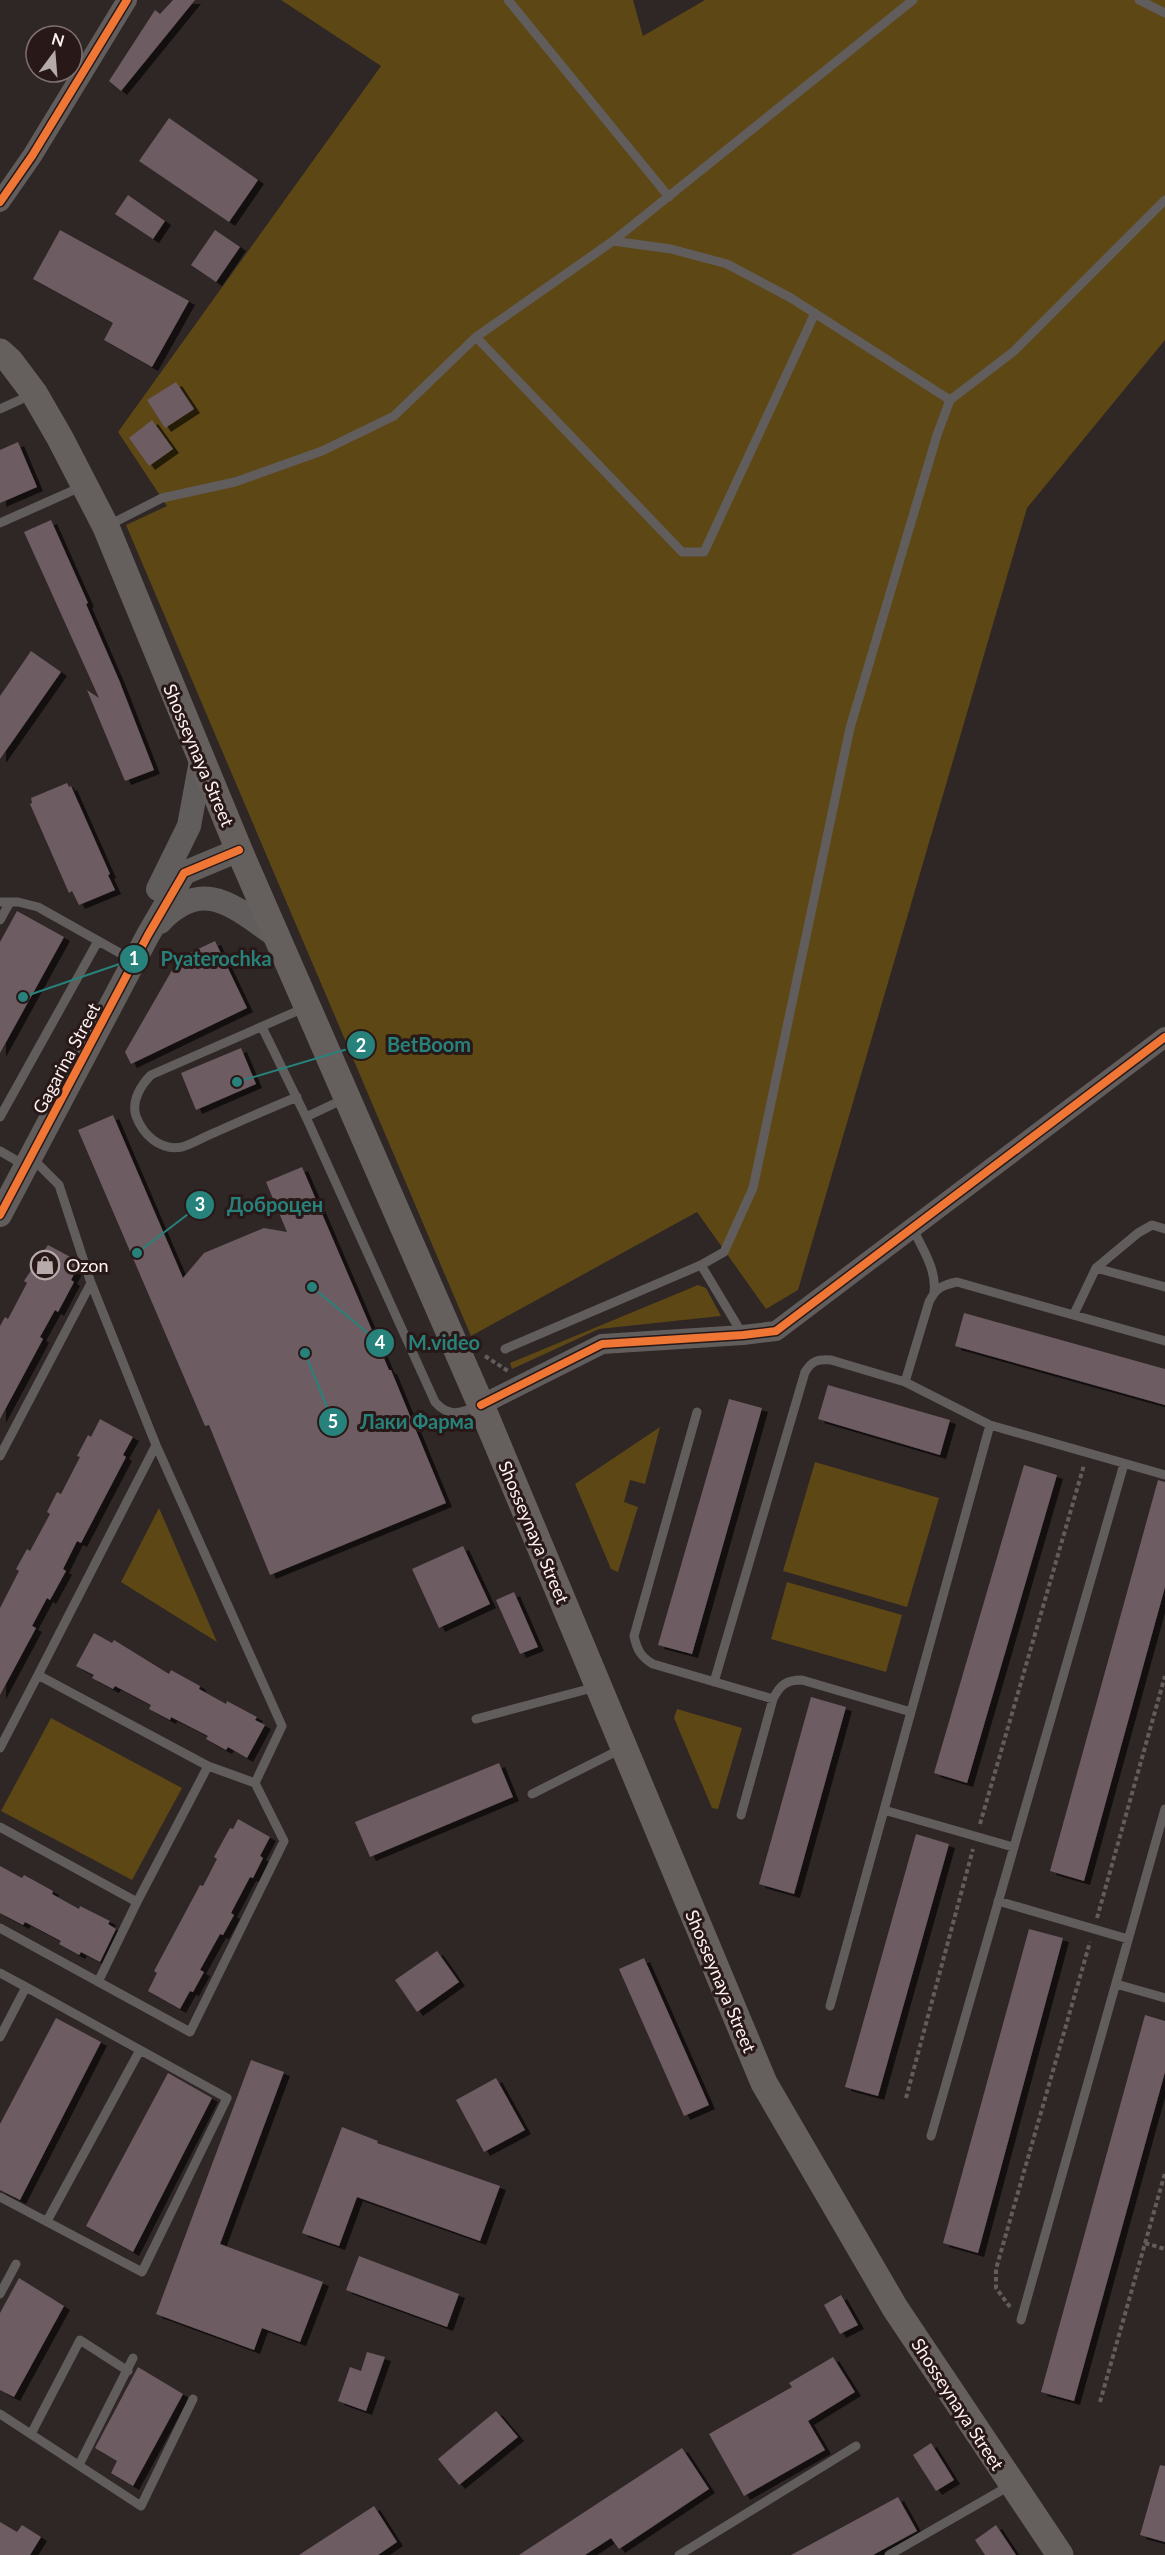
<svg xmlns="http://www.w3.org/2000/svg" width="1165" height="2555" viewBox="0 0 1165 2555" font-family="Lato,sans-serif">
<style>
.green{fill:#5c4715}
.building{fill:#6d5b62;filter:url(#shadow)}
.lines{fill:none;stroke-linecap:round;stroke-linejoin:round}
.path{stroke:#615d5c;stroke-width:4;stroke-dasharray:4.5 3;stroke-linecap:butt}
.service{stroke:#615d5c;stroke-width:9}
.minor{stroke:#615d5c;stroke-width:20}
.tertiary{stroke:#615d5c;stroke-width:24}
.secondary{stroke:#655f5d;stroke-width:27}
.cycleway-casing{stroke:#281918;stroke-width:11}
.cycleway{stroke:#f07635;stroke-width:8}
.labels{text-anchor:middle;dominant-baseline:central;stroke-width:6;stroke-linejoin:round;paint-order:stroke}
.street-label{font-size:18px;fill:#fef2f1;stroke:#281918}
.poi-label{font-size:18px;fill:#fef2f1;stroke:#281918;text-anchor:start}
.leader{fill:none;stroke:#27827b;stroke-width:2}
.callout-dot{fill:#27827b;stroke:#281918;stroke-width:2}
.mark-label{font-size:18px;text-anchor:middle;font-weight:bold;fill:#fff}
.callout-label{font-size:20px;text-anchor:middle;font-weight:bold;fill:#27827b;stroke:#281918;stroke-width:6;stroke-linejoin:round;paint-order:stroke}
</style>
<defs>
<filter id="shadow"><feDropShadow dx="6" dy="4" stdDeviation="0" flood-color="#0009"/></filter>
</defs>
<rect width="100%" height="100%" fill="#2f2626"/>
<path class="green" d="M281 0H633L643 36 705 0H1165V340L1027 508 798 1290 766 1309 697 1212 471 1336 126 525 167 506 118 432 381 66Z
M698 1285 706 1288 721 1316 599 1329 512 1369 510 1363Z
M660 1427 645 1484 630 1480 624 1502 638 1507 618 1572 611 1569 575 1484Z
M815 1462 939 1498 907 1607 783 1571Z
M159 1508 217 1642 121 1582Z
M787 1582 902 1615 886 1672 771 1639Z
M677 1709 742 1728 718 1809 712 1808 674 1718Z
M51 1718 182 1788 132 1880 1 1811Z"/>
<path class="building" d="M173 0H195L121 91 109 81 155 10 160 14Z
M169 118 258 180 229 222 139 161Z
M128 195 165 221 153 239 115 214Z
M60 230 189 301 152 367 104 340 113 323 33 279Z
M215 230 240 247 216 282 191 265Z
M176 382 194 409 165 428 147 400Z
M152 420 173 449 149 466 129 438Z
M18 442 37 487 0 503V450Z
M51 520 88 603 86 604 119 680 154 770 125 781 87 690 99 698 24 532Z
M31 651 61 672 0 759V696Z
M67 783 69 787 71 786 110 874 108 875 115 890 79 905 72 891 69 893 30 804 32 803 31 798Z
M17 911 64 937 0 1053V942Z
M215 941 247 1008 131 1064 125 1052 179 958Z
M241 1048 256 1084 196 1110 181 1073Z
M113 1115 183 1278 204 1253 264 1228 287 1232 266 1182 302 1167 389 1370H391L446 1503 270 1575 209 1425 205 1426 78 1130Z
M48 1245 76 1260 78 1266 71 1280 74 1282 58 1312 55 1310 40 1337 43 1339 0 1419V1326L5 1317 8 1319 27 1283 24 1281Z
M964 1313 1165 1369V1405L955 1346Z
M828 1385 950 1420 940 1455 818 1419Z
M729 1399 762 1408 692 1654 658 1645Z
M100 1419 133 1437 123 1455 126 1457 81 1543 77 1541 63 1569 66 1571 50 1600 47 1598 32 1626 36 1628 0 1695V1608L19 1571 16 1569 27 1549 30 1551 50 1514 47 1512 57 1492 61 1494 80 1457 77 1456 88 1435 91 1437Z
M1024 1465 1057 1475 967 1783 934 1773Z
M1158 1480 1165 1482V1587L1084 1881 1050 1871Z
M463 1546 490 1604 439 1628 412 1569Z
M514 1592 538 1647 520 1654 496 1600Z
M94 1633 112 1643 114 1640 169 1674 171 1670 200 1686 199 1689 226 1704 227 1701 257 1717 255 1720 265 1725 247 1758 228 1747 226 1750 206 1739 208 1736 171 1717 170 1720 149 1709 151 1705 115 1686 113 1689 92 1678 94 1675 76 1666Z
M811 1697 846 1707 794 1894 759 1884Z
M499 1763 513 1797 370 1857 355 1822Z
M238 1819 270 1837 260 1856 263 1858 253 1878 250 1877 231 1913 234 1915 223 1935 220 1934 200 1970 204 1972 193 1992 190 1991 180 2009 148 1991 157 1973 154 1971 200 1885 203 1886 217 1859 214 1857 230 1828 233 1829Z
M916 1834 949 1844 878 2096 845 2087Z
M0 1866 22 1878 24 1875 53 1891 52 1894 79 1909 80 1906 110 1921 108 1924 116 1929 100 1962 81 1952 79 1955 59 1944 61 1941 25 1922 23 1925 0 1913Z
M1029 1929 1063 1938 978 2253 943 2243Z
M437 1951 459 1982 417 2012 395 1980Z
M644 1958 709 2105 684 2116 619 1969Z
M1145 2015 1165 2021V2072L1074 2401 1041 2392Z
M56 2018 101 2042 20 2200 0 2190V2124Z
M251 2060 284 2072 220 2244 323 2282 300 2342 262 2328 254 2350 156 2314Z
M168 2073 212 2098 133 2252 86 2226Z
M496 2078 525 2130 484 2152 456 2100Z
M342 2127 378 2141 377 2143 500 2186 480 2241 357 2197 339 2246 302 2233Z
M359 2256 459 2294 447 2327 346 2290Z
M19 2278 64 2306 14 2397 0 2390V2313Z
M841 2295 858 2325 840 2334 824 2305Z
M367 2352 385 2357 366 2411 338 2401 350 2367 361 2371Z
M833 2357 855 2392 808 2421 825 2450 744 2496 709 2434 792 2387 789 2383Z
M138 2367 183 2394 133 2486 111 2473 117 2461 95 2448Z
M496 2411 518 2437 459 2485 438 2459Z
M931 2443 954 2480 936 2491 913 2455Z
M682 2448 709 2489 619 2549 611 2538 585 2555H519Z
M1160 2465 1165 2466V2542L1140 2535Z
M898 2497 917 2531 873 2555H791Z
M374 2506 397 2542 378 2555H299Z
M0 2522 17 2532 22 2525 41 2537 30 2555H0Z
M996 2525 1016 2555H985L975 2540Z"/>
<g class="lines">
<path class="path" d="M485 1356 508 1371
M980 1824 1084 1465
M1097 1918 1165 1676
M906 2098 973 1849
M1145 2243 1165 2249
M1010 2307 996 2288V2269L1090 1942
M1100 2402 1165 2173"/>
<path class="service" d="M508 0 669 197
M1139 0 1165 13
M613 241 671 249 727 264 791 298 950 400
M476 337 682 552H704L815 313
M0 409 33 394
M0 523 83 486
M109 525 162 498 235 482 322 451 394 416 476 337 613 241 913 0
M0 902H18L38 907 134 961
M0 920 10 902
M295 1012 151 1075C141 1085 131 1101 136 1116 143 1135 160 1151 182 1147 193 1144 205 1136 216 1132 243 1120 270 1108 297 1097
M262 1027 306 1117 435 1402C449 1418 461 1413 478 1406
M0 1117 98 941
M306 1117 344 1099
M0 1151 24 1165
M32 1158 59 1185 91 1283
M913 1229C922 1248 937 1270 934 1292
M701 1265 743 1335
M1096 1268 1165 1287
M1074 1314 1096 1268 1138 1233 1152 1225 1165 1229
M505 1349 701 1265 724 1252 753 1188 850 728 937 435 950 400 1013 352 1165 200
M905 1382 929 1302C936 1288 942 1285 957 1282L1165 1341
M697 1412 634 1636C637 1650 641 1657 653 1664L773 1699
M0 1456 91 1283 156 1445 282 1726 255 1783 208 1766
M38 1675 156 1445
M714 1682 805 1372C812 1361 817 1359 831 1360L905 1382 990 1425 1165 1475
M476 1719 596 1687
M0 1748 38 1675 208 1766 137 1902 0 1827
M532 1794 621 1749
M884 1810 1013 1847
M741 1815 773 1699C780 1685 786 1680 802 1680L911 1712
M998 1901 1128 1939
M0 1928 190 2032 284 1841 255 1783
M0 1973 26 1987 0 2037
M98 1982 137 1902
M1116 1984 1165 1998
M830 2006 990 1425
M931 2136 1124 1464
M0 2197 142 2272 227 2098 26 1987
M47 2221 140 2050
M0 2294 16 2264
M1021 2320 1165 1809
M0 2414 141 2506 193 2399
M31 2434 80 2340 128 2371
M79 2465 133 2358
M679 2555 856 2446
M889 2555 1009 2486"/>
<path class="minor" d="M0 202 32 156 127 0
M481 1405 602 1344 743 1335 776 1331 1165 1037"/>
<path class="tertiary" d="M158 889 189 826 201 761
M160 922C203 876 234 907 275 935
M0 1215 148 935 184 873 239 850"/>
<path class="secondary" d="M0 352 10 361 34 393 60 438 106 527 239 850 481 1405 764 2083 895 2308 1060 2555"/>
<g class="cycleway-casing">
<path id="cycleway" d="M0 202 32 156 127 0
M0 1215 148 935 184 873 239 850
M481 1405 602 1344 743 1335 776 1331 1165 1037"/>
</g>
<use href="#cycleway" class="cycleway"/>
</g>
<defs>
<g id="shop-ring" transform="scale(1.5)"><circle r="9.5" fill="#281918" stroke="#b6abaa" stroke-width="1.5"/><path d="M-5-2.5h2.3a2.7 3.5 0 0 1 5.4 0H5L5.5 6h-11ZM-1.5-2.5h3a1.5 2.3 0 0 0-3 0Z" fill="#b6abaa"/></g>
</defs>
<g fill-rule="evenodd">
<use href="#shop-ring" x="45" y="1265"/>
</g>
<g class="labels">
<g class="street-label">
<text transform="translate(199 755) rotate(67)">Shosseynaya Street</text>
<text transform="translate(66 1058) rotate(-62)">Gagarina Street</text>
<text transform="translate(534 1532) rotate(67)">Shosseynaya Street</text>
<text transform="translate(721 1981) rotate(67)">Shosseynaya Street</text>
<text transform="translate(958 2404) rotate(57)">Shosseynaya Street</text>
</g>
<g class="poi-label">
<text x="66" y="1265">Ozon</text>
</g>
</g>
<path class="leader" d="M23 997L134 959M237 1082L361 1045M137 1253L200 1205M312 1287L380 1343M305 1353L333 1422"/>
<g class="callout-dot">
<circle cx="23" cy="997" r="6"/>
<circle cx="237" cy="1082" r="6"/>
<circle cx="137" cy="1253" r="6"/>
<circle cx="312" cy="1287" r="6"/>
<circle cx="305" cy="1353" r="6"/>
<circle cx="134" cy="959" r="15"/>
<circle cx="361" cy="1045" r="15"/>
<circle cx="200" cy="1205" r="15"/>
<circle cx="380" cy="1343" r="15"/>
<circle cx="333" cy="1422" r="15"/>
</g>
<g class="mark-label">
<text x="134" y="965">1</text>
<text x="361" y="1052">2</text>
<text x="200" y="1211">3</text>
<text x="380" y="1349">4</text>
<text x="333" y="1428">5</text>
</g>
<g class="callout-label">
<text x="216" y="966">Pyaterochka</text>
<text x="429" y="1052">BetBoom</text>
<text x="275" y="1212">Доброцен</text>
<text x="444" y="1350">M.video</text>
<text x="417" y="1429">Лаки Фарма</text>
</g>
<g transform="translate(54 54) rotate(16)"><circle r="28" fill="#281918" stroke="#7e706f" stroke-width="1.5"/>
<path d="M0-4.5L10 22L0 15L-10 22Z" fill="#b6abaa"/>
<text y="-9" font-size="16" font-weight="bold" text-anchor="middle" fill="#fef2f1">N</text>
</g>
</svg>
